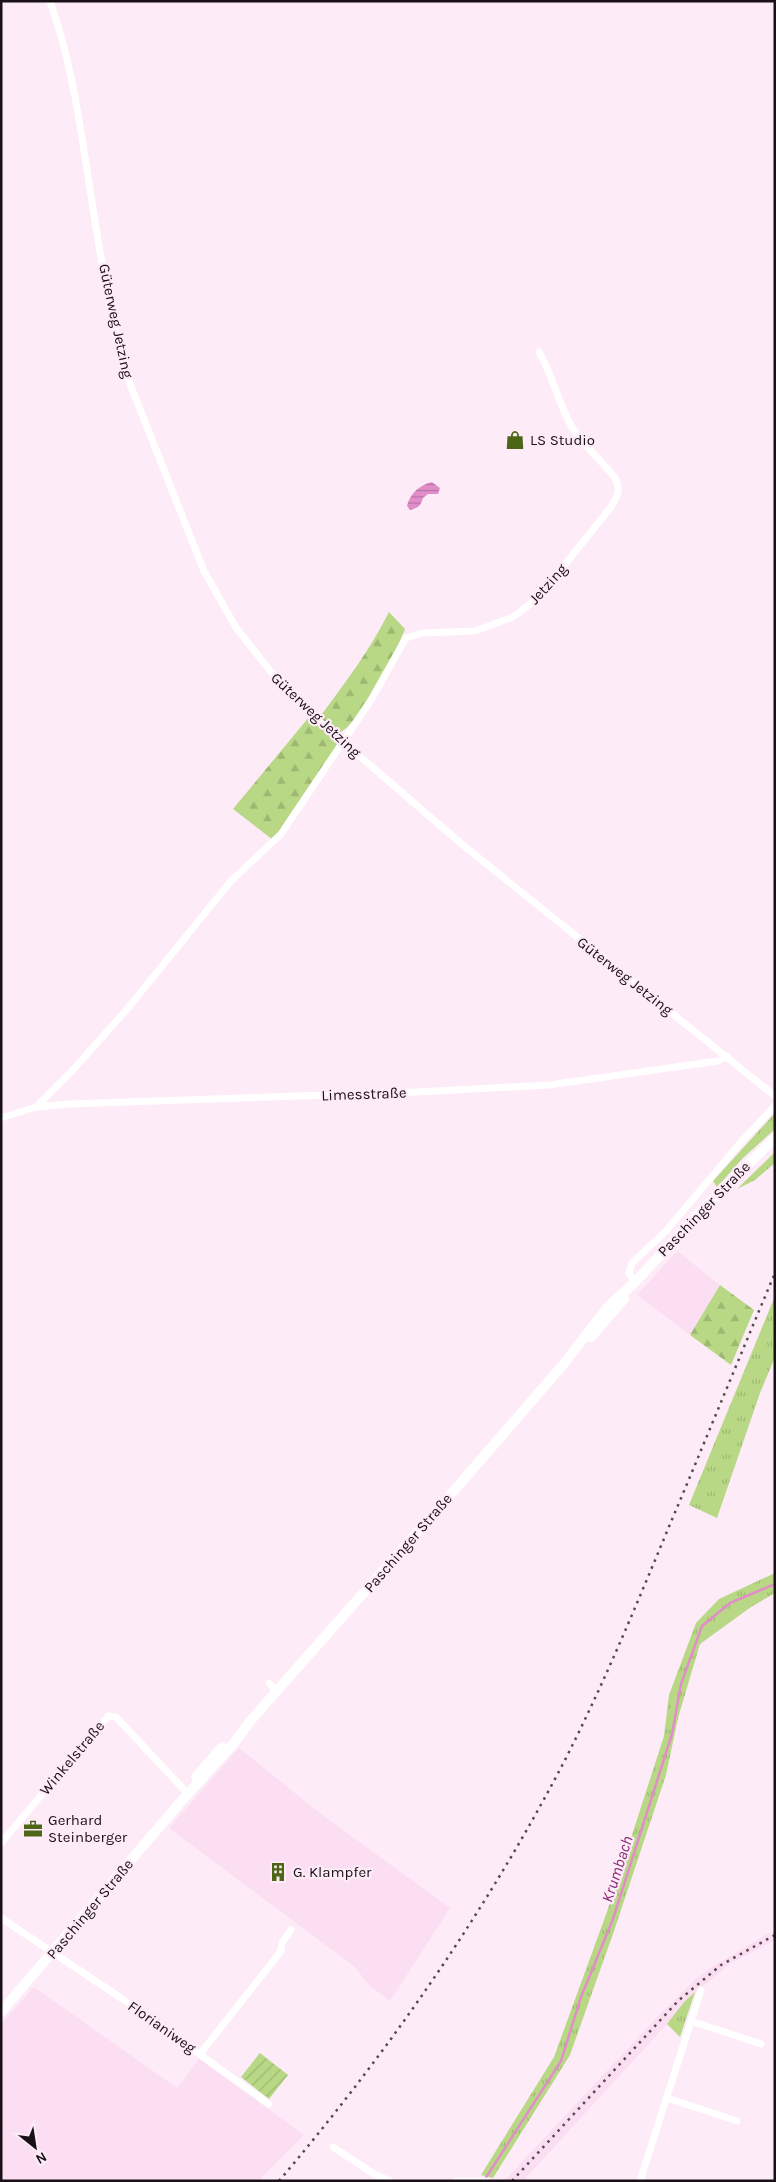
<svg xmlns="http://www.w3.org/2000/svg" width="776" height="2182" viewBox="0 0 776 2182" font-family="Karla,sans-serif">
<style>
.built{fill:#fbdef1}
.grass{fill:url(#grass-tufts)}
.forest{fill:url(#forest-firs)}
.garden{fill:url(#garden-furrows)}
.water{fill:url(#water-rules)}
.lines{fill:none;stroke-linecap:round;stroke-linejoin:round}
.stream{stroke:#e28dca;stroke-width:2.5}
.street{stroke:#fff;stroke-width:7}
.secondary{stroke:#fff;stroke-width:10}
.rail{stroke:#554951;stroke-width:2.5;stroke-dasharray:2.5 5;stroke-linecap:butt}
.labels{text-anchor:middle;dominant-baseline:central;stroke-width:4.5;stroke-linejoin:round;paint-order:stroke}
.street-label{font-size:15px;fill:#1a1017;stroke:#fdebf7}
.poi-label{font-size:15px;fill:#1a1017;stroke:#fdebf7;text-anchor:start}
.water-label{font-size:16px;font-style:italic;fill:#8b2975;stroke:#fdebf7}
</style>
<defs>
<pattern id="grass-tufts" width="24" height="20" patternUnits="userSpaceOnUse" patternTransform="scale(1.25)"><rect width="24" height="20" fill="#b8d885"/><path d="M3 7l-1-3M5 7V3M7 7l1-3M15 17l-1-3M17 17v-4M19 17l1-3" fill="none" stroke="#9eb872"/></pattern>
<pattern id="forest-firs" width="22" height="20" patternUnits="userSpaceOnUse" patternTransform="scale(1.25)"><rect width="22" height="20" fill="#b8d885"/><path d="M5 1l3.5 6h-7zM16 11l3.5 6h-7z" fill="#9eb872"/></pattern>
<pattern id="garden-furrows" width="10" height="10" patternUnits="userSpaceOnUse" patternTransform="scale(1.25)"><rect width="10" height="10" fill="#b8d885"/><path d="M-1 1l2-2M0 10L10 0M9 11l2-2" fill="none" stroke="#9eb872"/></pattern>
<pattern id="water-rules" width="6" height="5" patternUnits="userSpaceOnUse" patternTransform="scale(1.25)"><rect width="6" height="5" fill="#e28dca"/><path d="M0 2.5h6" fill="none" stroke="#b672a3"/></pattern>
</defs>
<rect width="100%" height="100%" fill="#fdebf7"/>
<path class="built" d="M677 1251 720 1285 690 1335 637 1295Z
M239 1748 317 1811 450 1908 390 2001 369 1985 354 1966 169 1828Z
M775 1931V1940L731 1963 684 2002 667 2024 523 2181H504L664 2010 696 1979 712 1967 764 1936Z
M34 1987 177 2088 199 2059 304 2135 258 2181H1V2024Z"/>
<path class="grass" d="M775 1113V1129L744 1157 717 1187 713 1181Z
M775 1152V1163L755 1180 737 1189Z
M775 1296V1357L760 1393 717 1518 689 1505Z
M775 1573V1593L751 1607 700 1644 678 1718 666 1775 614 1931 570 2055 493 2178 481 2175 554 2057 608 1909 664 1736 669 1695 696 1623 719 1599Z
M695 1992 680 2037 667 2024 684 2002Z"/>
<path class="forest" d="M389 612 405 629C396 652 360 724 339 733L319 718C345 683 370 650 389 612Z
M309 717 337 742V748L273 840 233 809Z
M720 1285 754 1310 731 1365 690 1335Z"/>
<path class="garden" d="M260 2053 288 2075 269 2099 241 2077Z"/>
<path class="water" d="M432 482 440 488 438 494H428L423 498C420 507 419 507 410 510L407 506C410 493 420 485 432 482Z"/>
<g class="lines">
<path class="stream" d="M485 2179 561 2061 581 1997 613 1919 672 1734 681 1684 702 1626 730 1603 775 1584"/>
<path class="street" d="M50 1C68 52 77 104 85 157 97 233 107 310 130 384L204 571 235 626 281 685 313 716 464 846 775 1096
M36 1107 72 1071 128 1008 231 881 281 834 371 700 406 638 423 633 475 631 513 617 538 598 611 507C618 495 621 490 615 478 601 460 584 446 572 427 558 403 553 376 539 352
M1 1118 36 1107 69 1104 417 1092 549 1085 718 1061 727 1056
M635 1282 629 1273 632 1263 666 1231 741 1142 775 1106
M269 1683 277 1691
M1 1843 108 1716 116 1717 189 1795
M1 1918 121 1998 269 2104
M691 2021 761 2044
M200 2054 281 1951 282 1943 291 1930
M667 2098 737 2121
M333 2147 374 2174 390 2181
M456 2181H486
M640 2181 701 1990"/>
<path class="secondary" d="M591 1337 624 1299
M196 1777 222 1747
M1 2012 178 1805 234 1743 252 1719 458 1486 562 1366 608 1307 635 1282 710 1202 775 1138"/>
<path class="rail" d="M279 2181C389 2051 487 1910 566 1758 604 1683 636 1606 668 1529 704 1444 739 1358 775 1273
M512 2181 678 2001 721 1965 775 1935"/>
</g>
<defs>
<g id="shop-bare" transform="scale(1.5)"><path d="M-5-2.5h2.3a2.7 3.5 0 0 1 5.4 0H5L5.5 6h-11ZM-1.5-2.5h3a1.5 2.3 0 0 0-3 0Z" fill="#4d6616" stroke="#fdebf7" stroke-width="2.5" paint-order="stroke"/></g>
<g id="office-bare" transform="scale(1.5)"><path d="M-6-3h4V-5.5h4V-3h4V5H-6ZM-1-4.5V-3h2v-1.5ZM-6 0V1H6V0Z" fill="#4d6616" stroke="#fdebf7" stroke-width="2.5" paint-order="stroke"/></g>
<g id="building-bare" transform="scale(1.5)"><path d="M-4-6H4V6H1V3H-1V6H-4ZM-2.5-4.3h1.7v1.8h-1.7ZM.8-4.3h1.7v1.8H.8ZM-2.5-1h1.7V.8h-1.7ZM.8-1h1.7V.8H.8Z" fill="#4d6616" stroke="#fdebf7" stroke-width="2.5" paint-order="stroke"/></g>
</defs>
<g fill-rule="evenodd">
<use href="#shop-bare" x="515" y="440"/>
<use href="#office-bare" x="33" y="1829"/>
<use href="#building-bare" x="278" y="1872"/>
</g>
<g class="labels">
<g class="street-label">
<text transform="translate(116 321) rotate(78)">Güterweg Jetzing</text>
<text transform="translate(548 584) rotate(-48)">Jetzing</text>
<text transform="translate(316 715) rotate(43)">Güterweg Jetzing</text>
<text transform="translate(625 976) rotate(38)">Güterweg Jetzing</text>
<text transform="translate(364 1094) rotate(-2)">Limesstraße</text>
<text transform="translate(704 1209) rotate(-46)">Paschinger Straße</text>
<text transform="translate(408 1543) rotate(-49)">Paschinger Straße</text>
<text transform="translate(72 1758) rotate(-50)">Winkelstraße</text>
<text transform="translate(90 1909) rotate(-50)">Paschinger Straße</text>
<text transform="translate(162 2027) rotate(35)">Florianiweg</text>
</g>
<g class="poi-label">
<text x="530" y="440">LS Studio</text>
<text x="48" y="1820">Gerhard<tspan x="48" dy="17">Steinberger</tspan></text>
<text x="293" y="1872">G. Klampfer</text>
</g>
<g class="water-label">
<text transform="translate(617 1869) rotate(-72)">Krumbach</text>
</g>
</g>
<rect width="776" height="2182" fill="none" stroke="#1a1017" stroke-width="5"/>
<g transform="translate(35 2147) rotate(150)" stroke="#fdebf7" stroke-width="4" paint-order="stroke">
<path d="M0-4L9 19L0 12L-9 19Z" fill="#1a1017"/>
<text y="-8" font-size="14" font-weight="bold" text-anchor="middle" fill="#1a1017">N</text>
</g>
</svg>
